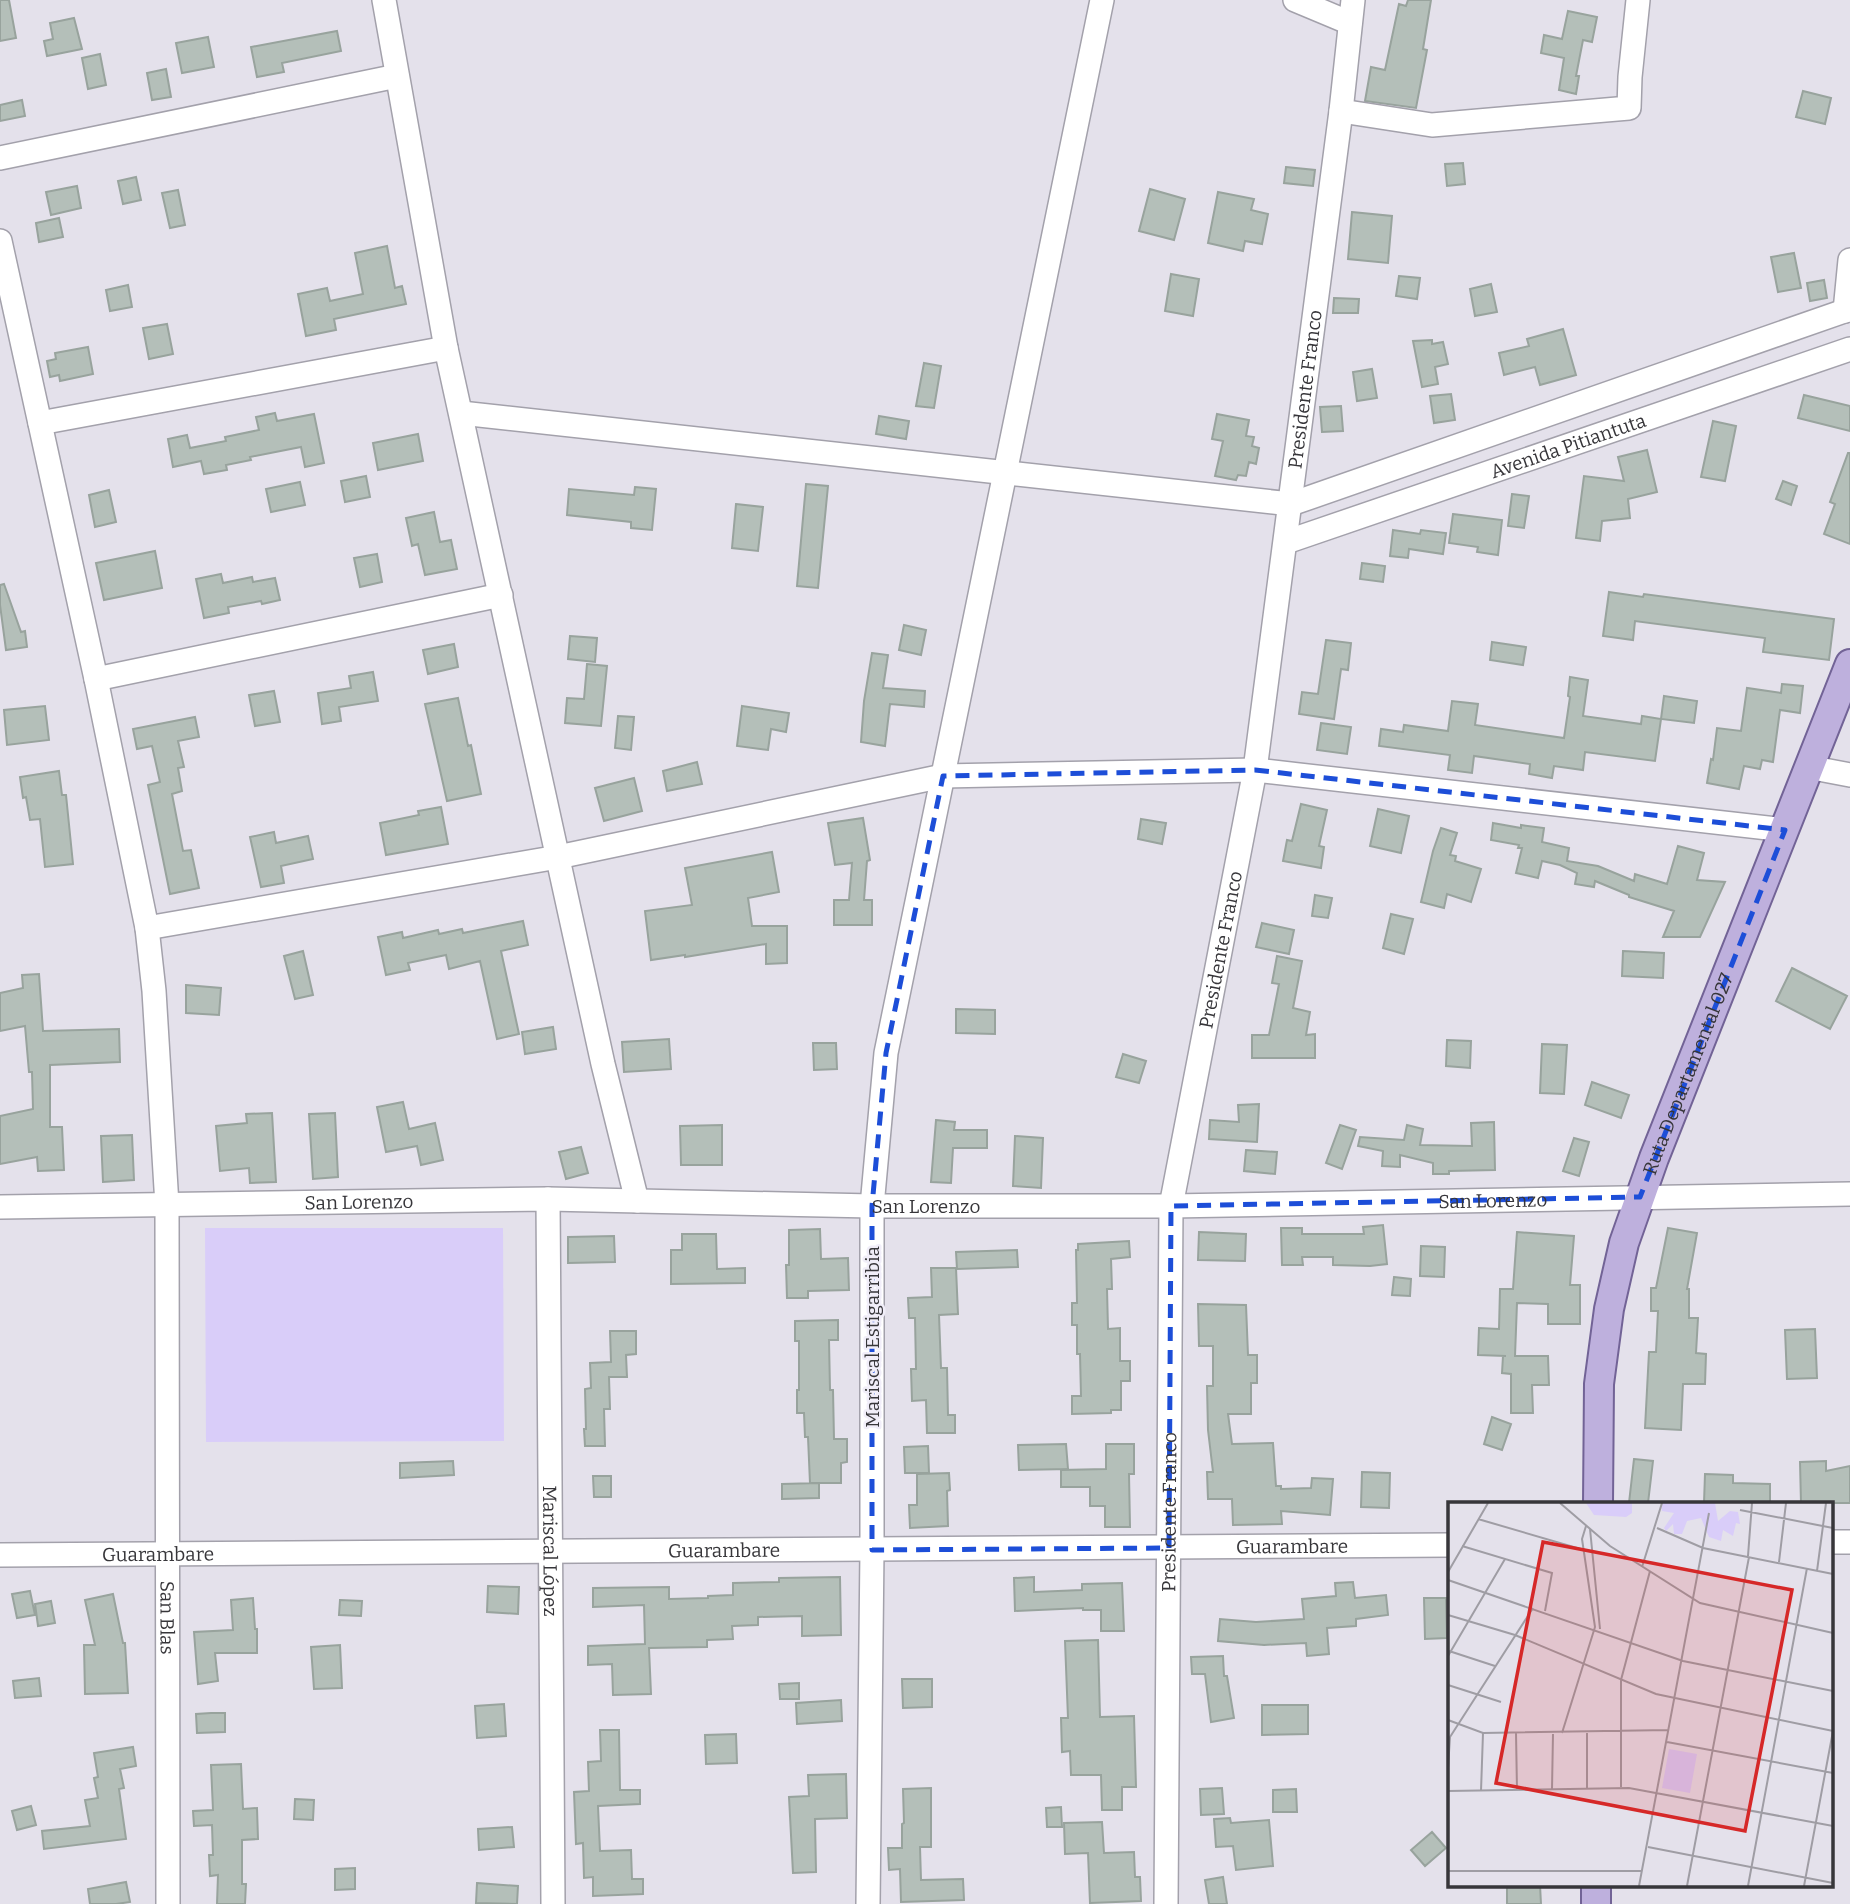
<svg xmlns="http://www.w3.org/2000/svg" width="1850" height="1904" viewBox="0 0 1850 1904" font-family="Bitter,serif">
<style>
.green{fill:#d9cdf9}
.building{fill:#b4bfb9;stroke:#98a39d;stroke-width:2}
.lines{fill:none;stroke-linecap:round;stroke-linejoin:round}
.minor-casing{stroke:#a3a1ab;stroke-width:26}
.major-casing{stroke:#726396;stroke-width:32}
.minor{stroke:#fff;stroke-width:23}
.major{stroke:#beb0dd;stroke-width:28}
.marked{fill:none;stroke:#1d4ed8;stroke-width:5;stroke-dasharray:14 9;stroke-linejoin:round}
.labels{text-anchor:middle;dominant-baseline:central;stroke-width:5;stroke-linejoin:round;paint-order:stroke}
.street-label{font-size:19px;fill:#37363a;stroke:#f1eef9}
.inset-road{fill:none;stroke:#9f9da4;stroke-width:2}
.view{fill:#d62828;fill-opacity:0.15;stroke:#d62828;stroke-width:3.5}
.inset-edge{fill:none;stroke:#37363a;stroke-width:3.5}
</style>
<rect width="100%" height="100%" fill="#e4e1eb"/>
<path class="green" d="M205 1228H503L504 1441 206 1442Z"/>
<path class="building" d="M0 0H9L16 38 0 41Z
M1408 0H1431L1423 49 1427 50 1416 108 1365 101 1371 67 1385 70 1399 4 1406 6Z
M1568 11 1597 17 1592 42 1583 40 1576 76H1579L1576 94 1559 90 1564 58 1541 53 1544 35 1562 39Z
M74 18 82 49 47 56 44 41 53 39 50 23Z
M337 31 341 51 282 63 284 72 257 77 251 47Z
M208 37 214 67 182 73 176 43Z
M100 54 106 85 88 89 82 58Z
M166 69 171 97 152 100 147 73Z
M1803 91 1831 98 1825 124 1796 117Z
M22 100 25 116 0 121V105Z
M1463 163 1465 184 1447 186 1445 164Z
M1286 167 1315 170 1313 186 1284 183Z
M136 177 141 200 123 204 118 181Z
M77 186 81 208 51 215 46 192Z
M1150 189 1185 199 1174 240 1139 231Z
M178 190 185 225 170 228 162 193Z
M1218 192 1254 199 1251 210 1268 214 1262 244 1245 241 1243 251 1208 243Z
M1352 212 1392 216 1388 263 1348 259Z
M59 218 63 237 39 242 36 223Z
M387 246 395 288 402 286 406 304 334 319 336 330 306 336 298 294 327 288 330 301 363 294 355 253Z
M1794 253 1801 288 1778 292 1771 257Z
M1171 274 1199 279 1193 316 1165 311Z
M1399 276 1420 278 1417 299 1396 296Z
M1824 280 1827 298 1810 301 1807 283Z
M1491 284 1497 312 1475 316 1470 289Z
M128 285 132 307 110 311 106 290Z
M1334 298 1359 299 1358 313H1333Z
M167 324 173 354 149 359 143 328Z
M1563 329 1576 375 1540 385 1535 367 1504 375 1499 353 1529 346 1527 339Z
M1432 340V344L1443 342 1448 364 1435 367 1438 384 1422 387 1413 341Z
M88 347 93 374 60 381 59 375 50 377 47 361 56 359 55 353Z
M924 363 941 366 934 408 916 406Z
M1372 369 1377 398 1357 401 1353 372Z
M1451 394 1455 420 1434 423 1430 396Z
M1804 395 1850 406V431L1798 418Z
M1341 406 1343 431 1322 432 1320 407Z
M275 413 277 421 314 414 324 463 305 467 301 447 250 457 251 460 226 465 227 470 204 474 201 461 173 467 168 439 187 435 190 448 226 441 225 437 259 430 256 417Z
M1217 414 1249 420 1246 436 1254 437 1252 446 1259 448 1256 464 1249 462 1246 476 1238 475 1236 480 1215 476 1223 441 1212 439Z
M879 416 909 421 906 439 876 434Z
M1713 421 1736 426 1725 481 1701 477Z
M418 434 423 461 378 470 373 443Z
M1647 450 1657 492 1628 499 1630 518 1602 521 1600 541 1576 538 1584 476 1624 481 1618 457Z
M1848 453H1850V544L1824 534 1835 504 1830 502Z
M366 476 370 497 345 502 341 481Z
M1783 481 1797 486 1791 505 1776 499Z
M300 482 305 505 271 512 266 489Z
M806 484 828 486 818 588 797 586Z
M635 487 656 489 652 530 631 528V522L567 515 569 489 634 495Z
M109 490 116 522 95 527 89 495Z
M1512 494 1529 496 1524 528 1508 526Z
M736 504 763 507 758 551 732 548Z
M434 512 440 542 451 540 457 569 425 575 418 544 412 546 406 518Z
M1453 514 1502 520 1498 555 1477 552 1478 547 1449 543Z
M1393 530 1420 534 1421 530 1446 533 1443 554 1409 549 1408 558 1390 556Z
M155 551 162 588 104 600 96 563Z
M377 554 382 582 360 587 354 558Z
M1362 563 1385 566 1383 582 1360 579Z
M221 574 223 583 252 577 253 582 275 578 280 600 262 604 261 601 228 607 229 613 204 618 196 579Z
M4 584 21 632 25 631 27 647 6 650 0 605V585Z
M1609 592 1643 597 1644 594 1834 619 1829 660 1763 652 1765 638 1635 621 1633 640 1603 636Z
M904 625 926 630 921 655 899 650Z
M570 636 597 638 595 662 568 659Z
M1326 640 1351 643 1348 670 1341 669 1334 719 1299 714 1302 692 1318 694Z
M1492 642 1526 647 1523 665 1490 660Z
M454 644 458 667 428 674 423 650Z
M872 653 888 655 883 688 925 691 924 707 890 704 885 746 861 742 864 701Z
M587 664 607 666 601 726 565 723 567 698 584 699Z
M373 672 378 701 339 707 341 721 322 724 318 693 351 688 349 676Z
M1570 677 1588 680 1583 716 1641 724 1642 716 1661 719 1655 761 1585 752 1583 770 1554 766 1552 778 1529 774 1530 764 1474 756 1472 773 1448 770 1450 755 1379 746 1381 729 1403 732 1404 725 1448 731 1452 701 1478 704 1475 725 1564 738 1570 697 1568 696Z
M1782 684 1803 686 1800 713 1780 710 1773 762 1762 760 1760 769 1744 766 1739 789 1707 783 1711 759 1713 760 1717 728 1741 731 1747 688 1781 693Z
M274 691 280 722 255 726 249 695Z
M1664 696 1697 701 1694 723 1661 719Z
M458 698 468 746 471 745 481 794 447 801 425 704Z
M45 706 49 740 7 745 4 710Z
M742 706 789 713 786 732 771 729 768 750 737 746Z
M618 716 634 717 631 750 615 748Z
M195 717 199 737 178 741 184 767 178 768 182 791 172 794 183 851 191 850 199 888 170 894 148 785 160 782 152 746 137 749 133 729Z
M1321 723 1351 727 1347 754 1317 750Z
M697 762 702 784 667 791 663 771Z
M59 771 62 795H66L73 864 45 867 40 819 30 820 26 797 23 798 20 777Z
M634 778 642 811 604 821 595 788Z
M1301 804 1327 810 1319 846 1324 847 1321 868 1283 861 1287 840 1292 841Z
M441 807 448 844 386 855 380 823 419 815 418 811Z
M1378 809 1409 816 1401 853 1370 846Z
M863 818 870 860 867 861 864 900H872V925H834V900H849L852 863 835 865 828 823Z
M1141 819 1166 823 1162 844 1138 839Z
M1493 823 1521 828V825L1544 828 1542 842 1569 848 1567 861 1598 866 1634 881 1635 874 1667 884 1678 846 1704 853 1697 880 1725 882 1700 937H1663L1674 911 1629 897V895L1595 881 1594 887 1575 884 1577 873 1560 865 1542 861 1538 878 1516 873 1522 848H1518L1519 845 1491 840Z
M1441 828 1457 833 1450 855 1456 856 1455 861 1481 869 1471 902 1447 894 1444 908 1421 902 1433 851Z
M274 832 276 843 308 836 313 859 281 866 284 883 261 887 250 837Z
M772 852 779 892 748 898 752 926H787V963L766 964V944L685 957V955L651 960 645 911 692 905 685 868Z
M1315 895 1332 898 1328 918 1312 916Z
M1391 914 1413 919 1404 954 1383 948Z
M523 921 528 945 501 951 519 1034 497 1039 480 961 449 969 446 955 408 963 410 970 386 975 378 937 402 932 403 938 438 930 439 934 462 929 463 933Z
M1262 923 1294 930 1289 954 1256 947Z
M303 951 313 995 295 999 284 956Z
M1623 951 1664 953 1663 978 1622 976Z
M1277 956 1302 961 1293 1008 1310 1012 1306 1035 1315 1034V1058H1252V1035H1269L1279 984 1272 983Z
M1792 968 1847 996 1830 1029 1776 1001Z
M39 974 43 1031 119 1029 120 1062 50 1065V1127H62L64 1170 38 1171 37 1157 0 1164V1116L33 1109 32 1072H29L25 1026 0 1031V993L23 988 22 975Z
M186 985 221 988 219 1015 186 1013Z
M956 1009 995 1010V1034L956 1033Z
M553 1027 556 1049 525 1054 522 1032Z
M669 1039 671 1069 624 1072 622 1042Z
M1447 1040 1471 1041 1470 1068 1446 1066Z
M813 1043H836L837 1069 814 1070Z
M1542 1044 1567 1045 1564 1094 1540 1093Z
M1123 1054 1146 1061 1139 1083 1116 1077Z
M1592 1082 1629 1095 1621 1118 1585 1105Z
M403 1102 409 1129 435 1123 443 1160 421 1165 417 1146 386 1152 377 1107Z
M1259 1104 1257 1142 1209 1139 1210 1120 1239 1122 1238 1105Z
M272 1113 276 1182 250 1183 249 1168 220 1171 216 1126 247 1123 246 1114Z
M335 1113 338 1177 313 1179 309 1114Z
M936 1120 955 1122 954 1130H987V1148H953L951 1183 931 1182Z
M1494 1122 1495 1170 1449 1171V1174H1433V1163L1400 1155V1167L1382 1166 1383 1151 1358 1146 1360 1137 1404 1140 1407 1125 1423 1129 1420 1145 1472 1146 1471 1123Z
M722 1125V1165H681L680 1126Z
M1340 1125 1356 1130 1342 1169 1326 1163Z
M132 1135 134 1180 103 1182 101 1136Z
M1015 1136 1043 1138 1041 1188 1013 1186Z
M1574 1138 1589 1142 1579 1176 1563 1171Z
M581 1147 588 1173 566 1179 559 1152Z
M1246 1150 1277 1152 1275 1174 1244 1171Z
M1383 1225 1387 1264 1370 1266 1333 1265V1257H1302L1303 1265H1282L1281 1228H1302V1234H1364L1363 1227Z
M1668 1228 1697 1233 1687 1289H1689V1318H1698L1696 1353 1706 1354 1705 1384H1683L1681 1430 1645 1428 1649 1352H1656L1658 1311H1651V1288H1656Z
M820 1229 821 1259 848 1258 849 1290 808 1291V1298H787L786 1265H789V1230Z
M1199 1232 1246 1234 1245 1261 1198 1260Z
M1517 1232 1574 1236 1570 1285H1580V1324H1548V1304L1517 1303 1515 1356H1548L1549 1385H1532L1533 1413H1511V1374L1502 1373 1503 1356H1506L1478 1355 1479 1328 1499 1329 1500 1289H1513Z
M682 1234H716L717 1269 745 1268V1283L671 1284V1250H682Z
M614 1236 615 1262 568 1263V1237Z
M1129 1241 1130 1257 1111 1259 1112 1289H1107L1108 1329 1120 1328V1361H1130V1381H1121V1410H1111V1413L1072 1414V1396H1081L1080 1354H1077V1325H1072V1303H1077L1076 1250H1078V1244Z
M1421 1246 1445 1247 1444 1277 1420 1276Z
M1017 1250 1018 1267 957 1269 956 1252Z
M931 1268H956L958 1314 939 1315 941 1368H947L948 1415H955V1433H927L926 1400 912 1401 911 1369H916L915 1318H909L908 1298 932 1297Z
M1394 1277 1411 1279 1410 1296 1392 1295Z
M1198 1304 1246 1305 1248 1355H1257V1383H1251V1414H1228L1232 1444 1273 1443 1276 1486H1281V1489L1311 1488 1312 1478 1333 1479 1330 1515 1281 1511 1282 1524 1233 1525 1232 1499H1208L1207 1472H1213L1208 1430 1207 1386H1213V1346H1199Z
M838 1320V1340H829L830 1390H833L834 1439H847V1462L841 1463V1483H810L808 1437H805L804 1413H797V1390H799V1341H795V1321Z
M1815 1329 1817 1378 1787 1379 1785 1330Z
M610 1331H636V1354L626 1355 627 1377H609L610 1409H604L605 1446H585L584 1429H586L585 1389 591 1388 590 1363 611 1362Z
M1492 1417 1511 1424 1502 1450 1484 1444Z
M1066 1444 1068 1469 1019 1470 1018 1445Z
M1106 1444H1134V1474H1129L1130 1527H1105V1506H1090V1487H1061V1470L1106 1469Z
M928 1446 929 1473H905L904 1447Z
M1634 1459 1653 1461 1648 1503H1629Z
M453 1461 454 1475 400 1478V1463Z
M1826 1461V1471L1850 1466V1503H1801L1800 1462Z
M1362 1472 1390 1473 1389 1508 1361 1507Z
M949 1473 950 1490 947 1491 948 1526 910 1528 909 1505H917V1474Z
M1705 1474 1733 1475V1483L1770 1484V1503H1704Z
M593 1476H611V1497H594Z
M819 1483V1498L782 1499V1484Z
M840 1577 841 1635 802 1636V1616L758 1617V1625L732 1626 733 1639 707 1640V1647L649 1648 651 1694 613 1695 612 1664 588 1665V1646L645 1644 644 1605 593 1607V1588L669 1587V1599L708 1598V1596L733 1595V1583L779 1582V1578Z
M1034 1577V1592L1082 1590V1584L1122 1583 1124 1631H1101V1610H1083V1608L1015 1611 1014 1578Z
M1353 1582 1355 1598 1386 1595 1388 1615 1356 1619V1626L1327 1628 1329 1654 1307 1656 1306 1643 1264 1645 1218 1641 1220 1619 1256 1622 1304 1619 1302 1599 1336 1596 1335 1583Z
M488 1586 519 1587 518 1614 487 1612Z
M30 1591 35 1615 17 1618 12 1594Z
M113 1594 123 1643H125L128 1693 85 1694 84 1645H95L85 1600Z
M253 1598 255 1629H257V1653H215L218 1681 198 1684 194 1632 233 1630 231 1600Z
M1424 1598H1446L1447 1638 1425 1639Z
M340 1600 362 1601 361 1616 339 1615Z
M51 1601 55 1623 38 1626 35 1604Z
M1098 1640 1100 1717 1134 1716 1136 1787H1122V1810H1102L1101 1775H1071L1070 1751 1062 1752 1061 1718H1068L1065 1641Z
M340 1645 342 1688 314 1689 311 1647Z
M1223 1656 1224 1676H1227L1234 1718 1211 1722 1205 1674H1192L1191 1657Z
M39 1678 41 1696 15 1698 13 1681Z
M902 1679H932V1707L903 1708Z
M799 1683V1699H780L779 1684Z
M841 1700 842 1721 797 1724 796 1703Z
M504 1704 506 1736 477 1738 475 1706Z
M1262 1705H1308V1734L1262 1735Z
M211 1713H225V1732L197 1733 196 1714Z
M600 1730H619L620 1790H640V1804L598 1806 600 1851 631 1850 632 1879H643V1894L593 1896V1877L584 1878 583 1843 576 1844 574 1792 589 1791 588 1762 601 1761Z
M736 1734 737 1763 706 1764 705 1735Z
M133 1747 136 1766 120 1769 124 1788 119 1789 126 1839 44 1849 42 1831 90 1826 85 1800 98 1798 94 1778 98 1777 94 1753Z
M241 1764 243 1809 257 1808 258 1839 242 1840V1884H246L245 1904H217L218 1875 210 1876 209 1855H213L212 1825 194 1826 193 1811 213 1810 211 1765Z
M846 1774 847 1818 815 1819 816 1872 793 1873 789 1797 809 1796 808 1775Z
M931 1788V1847H920L921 1880 963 1879 964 1900 901 1902 900 1869 889 1870 888 1848H902V1824L904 1823 903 1789Z
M1222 1788 1224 1814 1201 1815 1200 1789Z
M1296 1789 1297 1812H1273V1790Z
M295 1799 314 1800 313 1820 294 1819Z
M31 1806 36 1825 17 1830 12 1811Z
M1061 1807 1062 1827H1047L1046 1808Z
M1230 1818 1231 1823 1269 1820 1273 1866 1236 1870 1233 1846 1216 1847 1214 1819Z
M1102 1822 1104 1853 1134 1852 1135 1877H1140L1141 1901 1090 1903 1088 1853 1065 1854 1064 1823Z
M512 1827 514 1847 479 1850 478 1829Z
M1432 1832 1446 1848 1425 1866 1411 1850Z
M355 1868V1889L335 1890V1869Z
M1223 1877 1227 1904H1209L1205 1880Z
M126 1882 130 1902 116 1904H90L88 1889Z
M477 1883 518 1886 517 1904 476 1903Z
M1507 1885H1540L1541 1904H1507Z"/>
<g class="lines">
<g class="minor-casing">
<g id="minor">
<path d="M384 0 446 348 603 1064 637 1201"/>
<path d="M1295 0 1350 23"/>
<path d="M1341 111 1432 125 1629 108 1630 77 1638 0"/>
<path d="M0 158 397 76"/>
<path id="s1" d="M0 241 96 679 147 928 154 991 167 1205 168 1904"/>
<path d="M1845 311 1850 260"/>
<path d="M461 413 1291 504 1850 309"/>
<path d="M40 423 446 348"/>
<path id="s2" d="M1286 542 1850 349"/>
<path d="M96 679 501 595"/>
<path d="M1808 767 1850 775"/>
<path d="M147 928 558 857 943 776 1255 770 1785 830"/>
<path id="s3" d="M548 1199 553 1904"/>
<path id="s4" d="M0 1207 548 1199 872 1206H1171L1850 1194"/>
<path d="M1831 1542H1850"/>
<path id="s5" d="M0 1555 1449 1545"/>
<path d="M868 1904 872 1550V1206L886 1053 1102 0"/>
<path id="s6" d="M1166 1904 1171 1206 1255 770 1341 111 1353 0"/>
</g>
</g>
<g class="major-casing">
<g id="major">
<path id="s7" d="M1598 1503 1599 1384 1609 1309 1624 1243 1654 1158 1850 664"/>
<path d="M1596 1904V1885"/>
</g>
</g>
<use href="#minor" class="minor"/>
<use href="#major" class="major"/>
</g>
<path class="marked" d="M1255 770 1785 830 1640 1197 1171 1206 1169 1548 872 1550V1206L886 1053 943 776Z"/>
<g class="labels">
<g class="street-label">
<text stroke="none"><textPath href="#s6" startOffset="1526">Presidente Franco</textPath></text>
<text stroke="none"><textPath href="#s2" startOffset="298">Avenida Pitiantuta</textPath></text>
<text stroke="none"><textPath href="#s6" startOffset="959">Presidente Franco</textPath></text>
<text stroke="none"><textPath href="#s7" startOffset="443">Ruta Departamental 027</textPath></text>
<text stroke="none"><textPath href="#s4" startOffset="1493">San Lorenzo</textPath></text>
<text stroke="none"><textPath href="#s4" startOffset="359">San Lorenzo</textPath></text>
<text stroke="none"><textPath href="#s4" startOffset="926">San Lorenzo</textPath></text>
<text transform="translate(872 1337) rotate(-90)">Mariscal Estigarribia</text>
<text stroke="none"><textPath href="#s6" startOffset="392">Presidente Franco</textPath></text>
<text stroke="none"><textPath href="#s5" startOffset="1292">Guarambare</textPath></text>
<text stroke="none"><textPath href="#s3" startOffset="352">Mariscal López</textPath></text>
<text stroke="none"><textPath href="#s5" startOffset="724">Guarambare</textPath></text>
<text stroke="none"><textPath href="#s5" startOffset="158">Guarambare</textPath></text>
<text stroke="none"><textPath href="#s1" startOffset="1393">San Blas</textPath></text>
</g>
</g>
<g transform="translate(1448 1502)">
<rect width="385" height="385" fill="#e4e1eb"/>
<path d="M138 1H184V11L178 15 146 13ZM213 1H267L270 19 282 9 290 10 292 22 288 21 285 34 275 28 273 39 261 35 253 16 239 19 234 32H226L225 22 218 29 216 26 226 11 214 9ZM221 247 249 252 242 291 214 286Z" fill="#d9cdf9"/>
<path class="inset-road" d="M112 1 162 44 252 101 385 131M292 8 385 26M30 17 136 48M209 26 255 46 385 72M142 27 152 127M14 44 104 71 97 109M300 54 304 1M331 60 338 1M194 65 214 1M369 69 378 1M0 70 40 1M0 78 235 159 385 189M0 113 67 133 208 192 385 229M1 149 47 164M0 154 57 57M0 183 53 200M0 218 35 231 221 228M68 231 69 288M114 231 147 125 134 37 138 24M139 231V286M219 240 385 271M0 266 2 235 85 106M173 285V178L202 69M104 287 105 232M0 289 181 286 385 324M33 289 35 231M200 345 385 381M0 369H194M191 384 261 11M239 384 301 55M300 384 359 66M356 384 385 229"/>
<path class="view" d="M95 40 344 88 297 329 48 281Z"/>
<rect width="385" height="385" class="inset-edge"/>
</g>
</svg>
